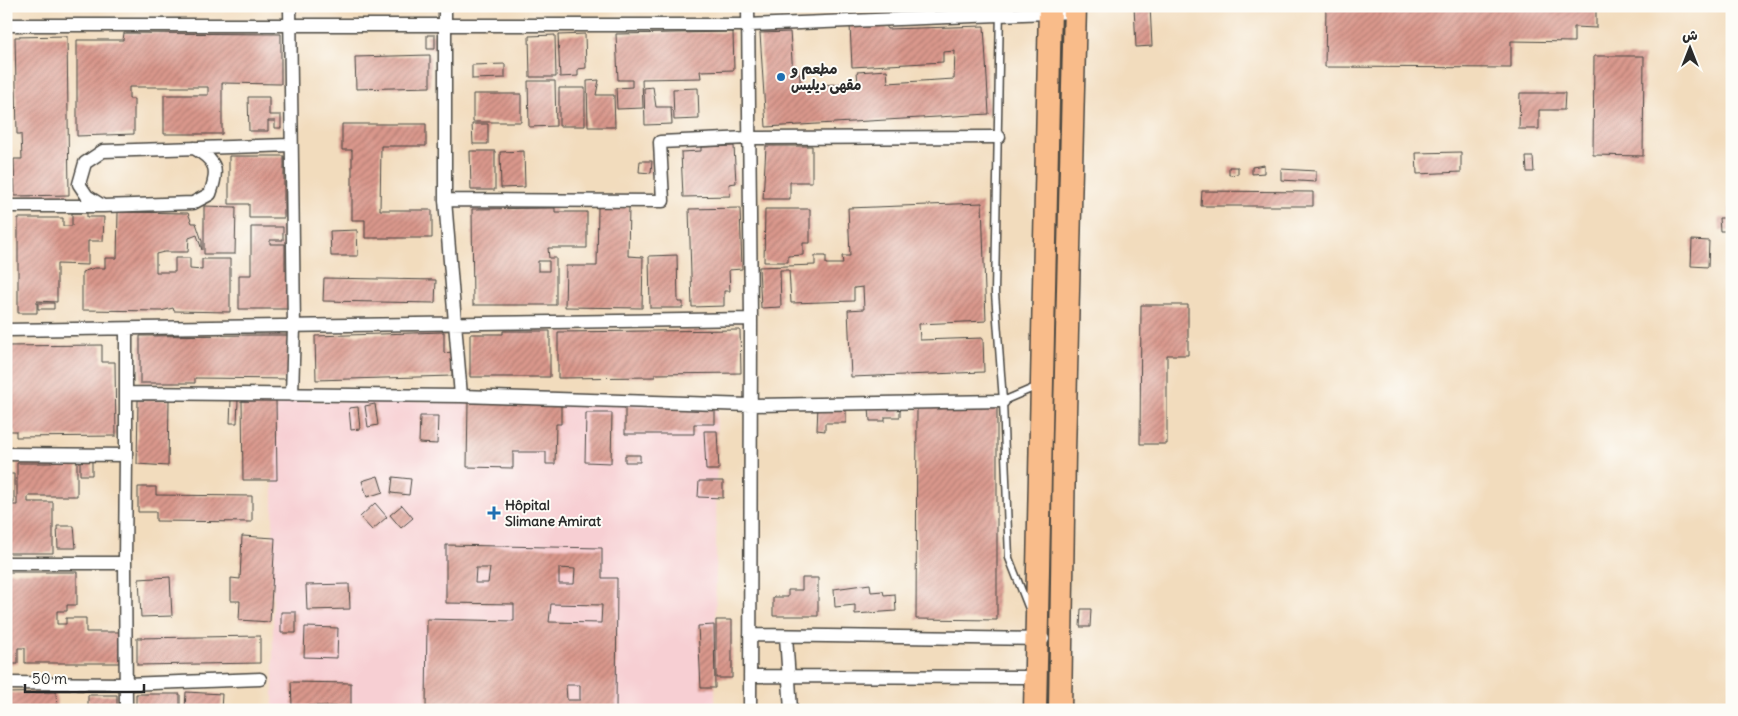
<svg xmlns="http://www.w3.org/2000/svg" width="1738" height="716" viewBox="0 0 1738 716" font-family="Delius,'Playpen Sans Arabic',sans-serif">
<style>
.built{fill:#f7cfd3}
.building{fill:url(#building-hatch);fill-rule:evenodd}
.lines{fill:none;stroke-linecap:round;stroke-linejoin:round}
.lane-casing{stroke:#494641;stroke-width:9}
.street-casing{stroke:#494641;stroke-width:15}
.highway-casing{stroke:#494641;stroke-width:25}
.lane{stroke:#fff;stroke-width:6}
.street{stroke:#fff;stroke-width:12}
.highway{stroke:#f9bc8a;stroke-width:22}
.poi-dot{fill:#1f6fb2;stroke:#fdfcf7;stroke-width:2}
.labels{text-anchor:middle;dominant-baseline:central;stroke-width:4;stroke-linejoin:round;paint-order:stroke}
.poi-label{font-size:14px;font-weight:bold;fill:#2b2b2b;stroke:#fdfcf7;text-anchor:start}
</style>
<defs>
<pattern id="building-hatch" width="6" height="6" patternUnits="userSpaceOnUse" patternTransform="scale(1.25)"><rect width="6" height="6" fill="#da988c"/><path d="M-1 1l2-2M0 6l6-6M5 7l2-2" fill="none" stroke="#b17c73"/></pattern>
</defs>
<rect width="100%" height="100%" fill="#fdfcf7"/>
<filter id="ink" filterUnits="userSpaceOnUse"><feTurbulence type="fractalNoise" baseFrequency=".02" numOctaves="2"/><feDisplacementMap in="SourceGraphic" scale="10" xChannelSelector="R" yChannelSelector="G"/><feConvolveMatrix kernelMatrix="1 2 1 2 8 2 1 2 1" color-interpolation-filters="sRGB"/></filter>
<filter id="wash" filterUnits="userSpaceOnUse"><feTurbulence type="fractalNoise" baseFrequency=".0096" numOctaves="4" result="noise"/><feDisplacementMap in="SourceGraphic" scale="20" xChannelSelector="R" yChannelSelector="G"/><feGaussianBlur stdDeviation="1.12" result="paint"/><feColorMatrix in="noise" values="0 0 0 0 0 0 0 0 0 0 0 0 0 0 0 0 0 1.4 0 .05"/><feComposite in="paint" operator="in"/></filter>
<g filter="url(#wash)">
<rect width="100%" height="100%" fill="#f2dcbd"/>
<path class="built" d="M273 401H717L715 710H273Z"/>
<g id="blocks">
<path class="building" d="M1134 6H1150L1152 46 1136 47Z
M1326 6H1596V28L1574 27V42L1511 41V68L1325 67Z
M887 23V29L984 26 989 114 766 127 760 33 790 32 793 74H800V86L858 83 857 72 887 70 888 83 954 79 955 51 943 52V62L852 67 850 25Z
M733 32 734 70 700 71 701 78 642 79 643 108 617 109 616 88 632 87V80H618L616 34Z
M124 33 281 34V84L222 83V134H164V95H208V87H129V99H134V134L77 136V40H123Z
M585 34 586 68 578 69V76L560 77 558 35Z
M427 35H435V49H427Z
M555 35 556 77H530L529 36Z
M67 36 69 195 15 196 14 159H22L21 134H17L15 37Z
M430 55V87L356 89 355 57Z
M1594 56H1644L1643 156 1593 155Z
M505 64V78L472 79V65Z
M599 80 596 95H614L615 127H588L587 81Z
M528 81H555L556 126 529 127Z
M653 87 656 107H671L672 124 645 125 644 88Z
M559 88H585V126H559Z
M698 88 699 119 674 120 673 89Z
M1520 93H1565L1564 110H1539V129H1519Z
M473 94H521V122H473Z
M248 97H269V115H281V128H275V121H268V131H249Z
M342 124H426V146H381L380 210H432V238H365V220H352V150H342Z
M472 124H488V144H473Z
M734 146 736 183 729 184 730 196 683 197 681 152 701 151V147Z
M766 146H812V182H790V199H763Z
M470 151H495V190H471Z
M524 151 525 187 501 188 500 152Z
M1461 152V172L1417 174 1416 153Z
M229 156H284V218H249V204H229Z
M1526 157H1533L1534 172H1527Z
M640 161H652L651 173 639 172Z
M1264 165V173L1252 174V167Z
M1229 167H1238V174L1229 175Z
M1281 169 1316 171V182L1281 180Z
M1202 191 1313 192V206H1201Z
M982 203 986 321 919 324 920 340 983 338 984 372 851 377 848 310 864 309 863 287 854 288V301L791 303 789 270H780L781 307 761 308 759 267 815 265V256H826V264H843L842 256H850L848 208Z
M204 206 236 207 235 254H204Z
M598 207H629L628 256 643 257 642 308 565 307 566 266H597Z
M1729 207H1732V231H1720L1719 218H1730Z
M555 208V212H587V248H548L549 258H556V305H473L472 209ZM538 261H549V271H538Z
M740 208 742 269 729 270 730 291H724V306L692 307 689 209Z
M765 209H810V243H803V255L788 256V262H764Z
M118 212 188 213 192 223H196L202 241V250L197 235 189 238 188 252H164L156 254V272H175V258H190V269L202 270V259H230V312L174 311 173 308 161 311 82 310V272L94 268H105V258H117Z
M72 213H87V217H104L103 241H88V265L57 264V302L37 301V313H18V218H63V226H72Z
M251 227H283V240H270V244H285V270H289V309H239V275H251Z
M357 230 358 256H331L330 231Z
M1692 240 1709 241 1708 267 1691 266Z
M677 255 678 302H683V308H650L649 256Z
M324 278 436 280 435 303 323 301Z
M38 303H54V309H38Z
M1141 305H1188V355H1167V444H1140Z
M740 330 741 373 655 374V377L558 378V332Z
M503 331H550V377H470V334H503Z
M444 332V353L452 352V376L316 380 315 336Z
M256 335H288V379L195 378V383H140V336Z
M102 345V362H115L116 436 16 437V431H6V346Z
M138 400H169L168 466 137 464Z
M231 400H238L237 423H230Z
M276 400 277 480H243L242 401Z
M468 402 561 404V424H556L555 464H546V452H513V468L467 467Z
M375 404 378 425 368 427 365 406Z
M818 405H846V423H825V431L817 430Z
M625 406 715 407V424H694V434H625Z
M358 407 360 429 351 430 349 408Z
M869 407H900V417H885V421H870Z
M917 407H997V620L916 619Z
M586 413H612L611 463 585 462Z
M420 416H438L437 444 419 443Z
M704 431H717L719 470H706Z
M625 455H640V462H625Z
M6 459H8V474H14V503H6Z
M51 459H77V496H28V502H53V553H6V505H17V463H51Z
M80 461H92V475H80Z
M378 476 383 492 367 497 362 481Z
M393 477 411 479 409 495 391 493Z
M699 481H723V498L698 497Z
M138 487H156V495L252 496V522L156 521V512H138Z
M375 503 387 517 372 530 360 517Z
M402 505 413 518 401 528 390 515Z
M57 526H74L76 548H58Z
M242 536 275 538 270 622 239 620 240 601H231V578L240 579Z
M446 545 602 548V578H617L616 710 426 708 427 619 514 621V604L446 603ZM476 568H490L488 583H475ZM559 568 575 569 574 584H559ZM551 604 602 605 601 623 549 622ZM566 685H580V700H567Z
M6 572H77V605H67V611H57V624H66V618H86V632H119V663H25V648H18V664H6Z
M170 577 172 616 141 617 139 579Z
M802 578H818V616H773V597H788V590H802Z
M349 584 350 609 307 610 306 585Z
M870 584 871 592 883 591 884 595 895 594 896 611 855 614V605L835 607 834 589Z
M1081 609H1091L1090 627H1080Z
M281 612H296V633H281Z
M716 620H732V678H716Z
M714 625 715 688H701L698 626Z
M305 627 338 628 337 658 304 657Z
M260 636V663L137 665V638Z
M291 682 351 683V707L292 705Z
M56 692 57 710H6V693Z
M186 692 222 694 221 710H185Z
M136 694H180V710H136Z
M88 695H117V710H88Z"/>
</g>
</g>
<g filter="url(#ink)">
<use href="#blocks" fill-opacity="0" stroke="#494641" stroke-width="1"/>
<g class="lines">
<g class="lane-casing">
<path id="lane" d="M1000 6 995 293 1003 401 1038 386
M1003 401 1009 558 1029 609"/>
</g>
<g class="street-casing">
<path id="street" d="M290 6 294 327 292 395
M445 6V200L461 396
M748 6 751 319 750 710
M6 25H748L1075 12
M194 148C217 161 219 170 210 194L193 203 103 206 87 196 79 184 85 163 103 151 291 145
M445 200 663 201 660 142 748 138 999 137
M6 206H101
M6 330 751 319
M126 393 461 396 750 405 1003 401
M6 454 126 455V330
M6 563H125L126 455
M125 563 126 710
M750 635 1043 639
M786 636 791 710
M750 676 1036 677
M6 683 126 684 260 679"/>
</g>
<g class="highway-casing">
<path id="highway" d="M1035 710 1050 6
M1060 710 1064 453 1075 6"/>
</g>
<use href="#lane" class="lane"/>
<use href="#street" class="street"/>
<use href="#highway" class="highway"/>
</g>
</g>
<g class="poi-dot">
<circle cx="781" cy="77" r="5"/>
<path d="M491.5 505.5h5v5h5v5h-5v5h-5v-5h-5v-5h5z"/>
</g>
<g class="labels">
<g class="poi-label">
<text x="791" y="69">مطعم و<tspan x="791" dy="16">مقهى ديليس</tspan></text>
<text x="505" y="505">Hôpital<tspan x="505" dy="16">Slimane Amirat</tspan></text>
</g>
</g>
<rect width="1738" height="716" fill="none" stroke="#fdfcf7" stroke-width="25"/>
<g transform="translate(1690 48)" stroke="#fdfcf7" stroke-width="4" paint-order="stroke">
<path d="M0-4L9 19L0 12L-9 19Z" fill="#2b2b2b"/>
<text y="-8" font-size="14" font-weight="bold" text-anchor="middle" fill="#2b2b2b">ش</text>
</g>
<path d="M25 684v8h119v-8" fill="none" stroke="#2b2b2b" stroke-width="2.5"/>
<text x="32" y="684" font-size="15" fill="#2b2b2b" stroke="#fdfcf7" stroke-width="4" paint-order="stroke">50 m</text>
</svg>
